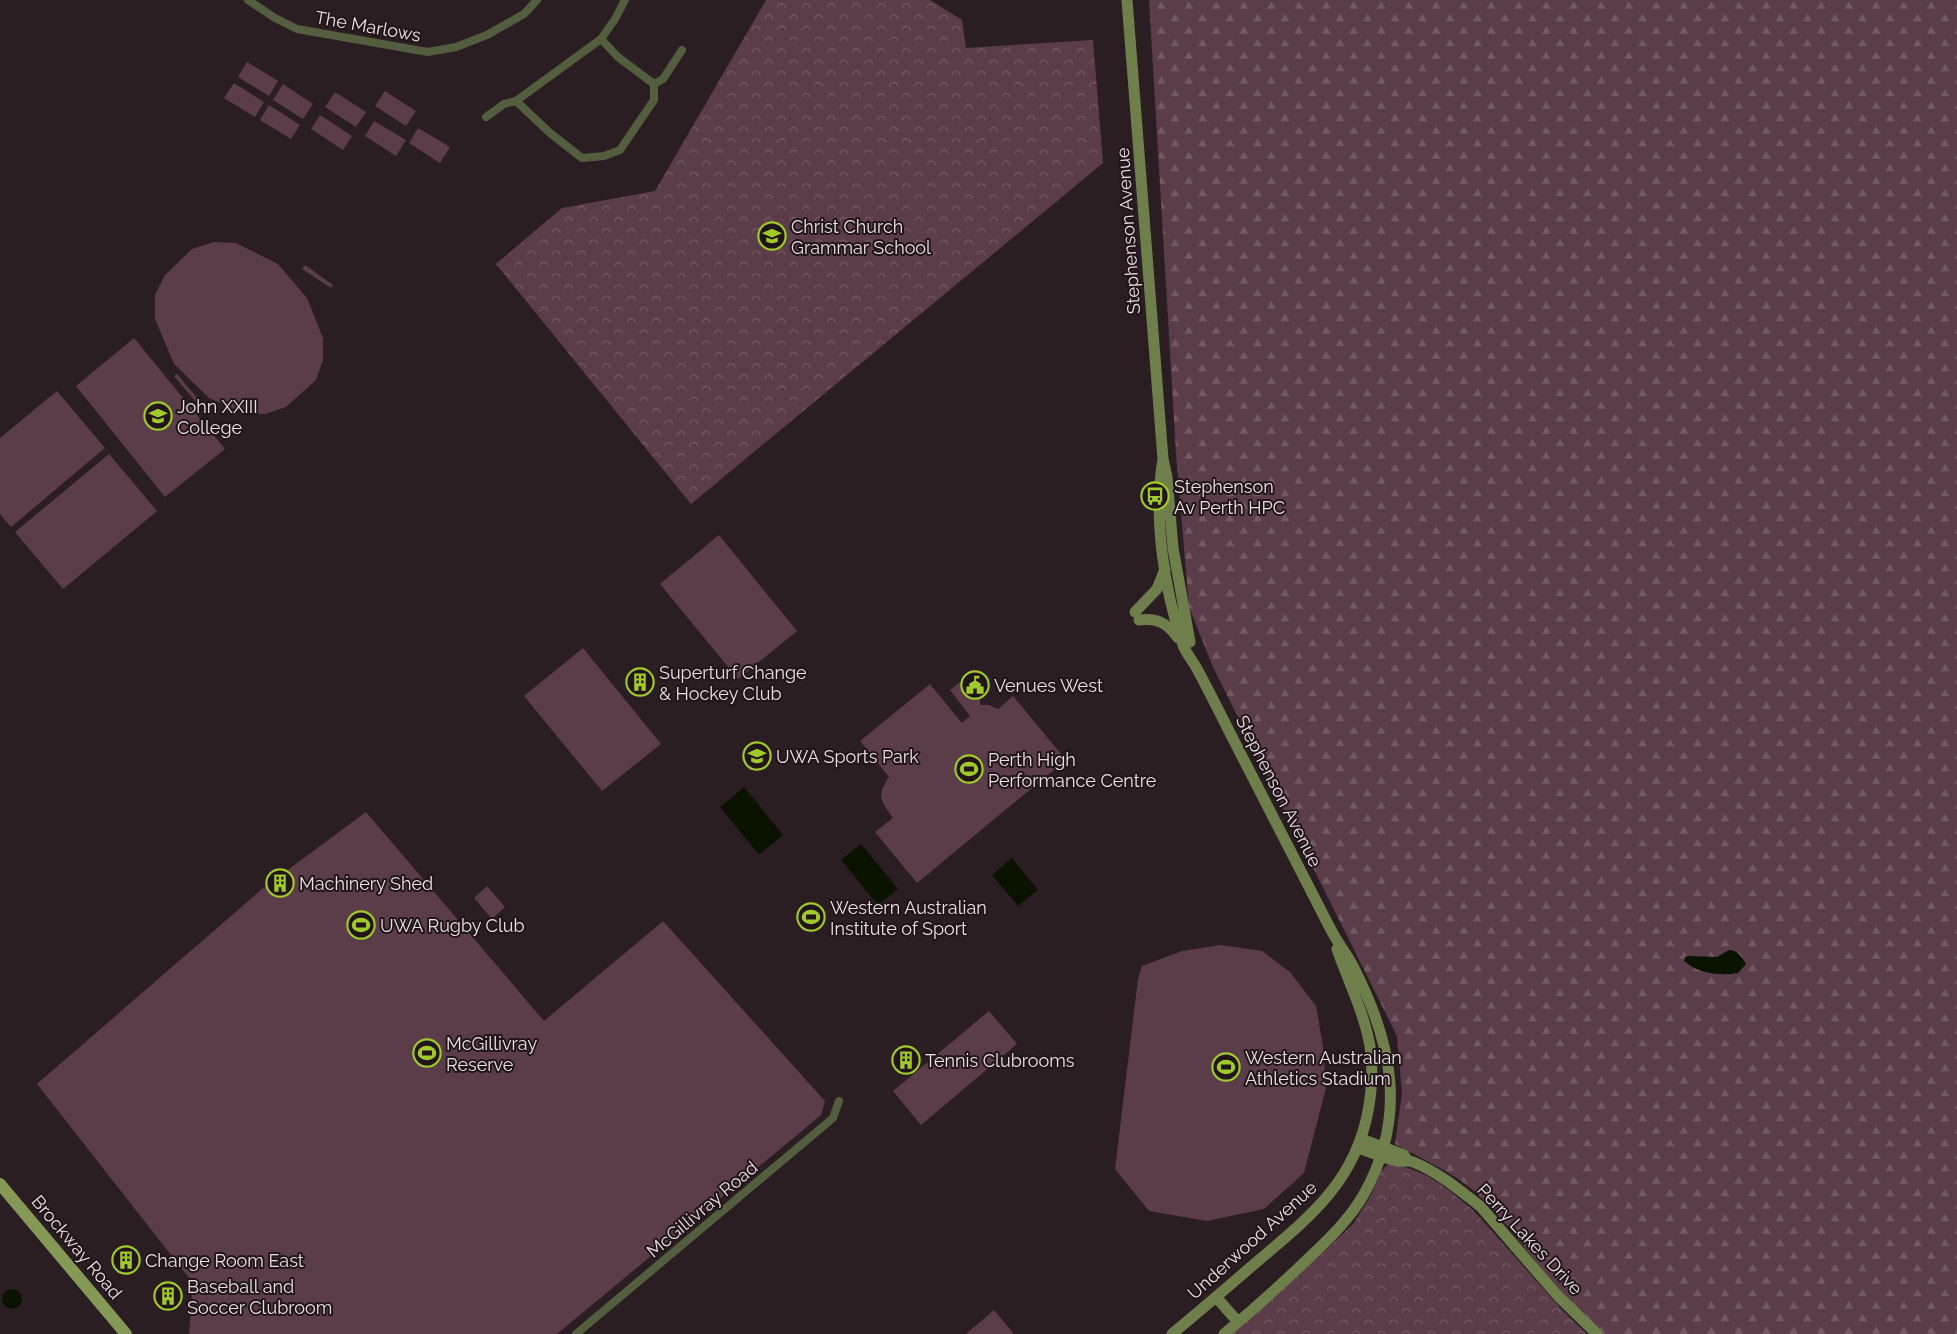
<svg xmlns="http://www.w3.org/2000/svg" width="1957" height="1334" viewBox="0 0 1957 1334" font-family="Raleway,sans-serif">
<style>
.forest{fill:url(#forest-firs)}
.park{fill:url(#park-crowns)}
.garden{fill:#5a3d48}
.water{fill:#0a1200}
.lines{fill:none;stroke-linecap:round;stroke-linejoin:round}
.street{stroke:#535e3e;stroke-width:8}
.secondary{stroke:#6e7f4b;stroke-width:11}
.primary{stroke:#839955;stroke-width:12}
.labels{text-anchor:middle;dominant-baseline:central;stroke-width:4;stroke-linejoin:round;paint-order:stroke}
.street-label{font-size:18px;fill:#e9e0e3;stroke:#21151a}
.poi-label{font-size:18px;fill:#e9e0e3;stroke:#21151a;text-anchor:start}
</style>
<defs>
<pattern id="forest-firs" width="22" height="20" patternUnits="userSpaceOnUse" patternTransform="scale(1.25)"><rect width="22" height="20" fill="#5a3d48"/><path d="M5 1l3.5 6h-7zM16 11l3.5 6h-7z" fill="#725962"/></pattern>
<pattern id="park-crowns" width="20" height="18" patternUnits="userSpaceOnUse" patternTransform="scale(1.25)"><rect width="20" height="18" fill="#5a3d48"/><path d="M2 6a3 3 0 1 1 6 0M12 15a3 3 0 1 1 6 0" fill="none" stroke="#725962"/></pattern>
</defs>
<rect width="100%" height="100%" fill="#2b1e23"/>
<path class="forest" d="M1149 0H1957V1334H1601C1579 1311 1557 1288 1537 1263 1517 1238 1498 1213 1474 1191 1451 1171 1421 1159 1395 1144L1402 1093 1397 1036 1213 667 1189 607 1176 453Z"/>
<path class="park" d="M766 0H930L962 20 966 48 1093 40 1103 163 691 504 496 264 562 208 655 191Z
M1387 1165C1421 1165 1450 1190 1474 1211L1564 1312 1587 1334H1231L1288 1285 1353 1224 1370 1197 1381 1172Z"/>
<path class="garden" d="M247 62 278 81 269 96 238 77Z
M234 83 264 102 255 117 224 98Z
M283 84 313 104 303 119 273 100Z
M385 91 416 111 406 126 375 106Z
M335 92 366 112 356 127 325 107Z
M269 105 300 125 291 139 260 120Z
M320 115 352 136 343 150 311 129Z
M374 121 406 140 396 156 365 136Z
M418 128 450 147 440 163 409 143Z
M214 242 236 243 278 264 307 298 323 338V360L316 380 286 407 265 414 243 413 209 398 174 364 155 319V295L165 275 192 249Z
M305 265 333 285 331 288 302 269Z
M134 338 225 449 165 497 76 386Z
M177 374 199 400 196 402 174 376Z
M57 391 105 448 11 527 0 514V438Z
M109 454 157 511 63 589 15 532Z
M719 535 797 631 738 679 660 584Z
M583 648 661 744 602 791 524 696Z
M975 670 990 687 980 695V705H989L998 709 1013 696 1066 760 917 883 875 832 893 818C881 801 876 796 889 777L860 741 930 684 962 723 970 716 950 690Z
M366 812 544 1021 663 921 825 1101 821 1115 557 1334H189L193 1283 37 1084 262 889Z
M487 886 505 907 492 919 474 898Z
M1221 945 1262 951 1290 972 1316 1006 1323 1046 1326 1088 1304 1173 1264 1209 1207 1221 1149 1211 1115 1169 1138 979 1142 966 1182 951Z
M989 1011 1017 1044 921 1125 893 1091Z
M994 1310 1014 1334H966Z"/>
<path class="water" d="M744 787 783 835 759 855 720 807Z
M861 844 898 889 878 905 841 860Z
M1012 858 1038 890 1018 906 992 875Z
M1729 950C1737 950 1743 958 1746 964L1738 973C1720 976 1699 974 1684 961L1685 957 1689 956 1717 957Z
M2 1299a10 10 0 1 1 20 0a10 10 0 1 1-20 0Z"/>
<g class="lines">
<path class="street" d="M248 0 275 18 297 29 428 52 456 47 487 35 524 14 537 0
M601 39 618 57 654 84 663 79 682 50
M516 101 550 133 582 158 604 156 620 150 654 100V84
M486 117 504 104 516 101 601 39 615 19 625 0
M576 1334 833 1118 839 1101"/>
<path class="secondary" d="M1127 0 1163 459 1167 477 1173 548 1190 642
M1163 459C1153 517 1164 590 1183 645 1186 653 1192 660 1196 667 1208 689 1219 711 1230 733 1264 798 1297 863 1330 928 1337 942 1346 953 1353 966 1392 1042 1408 1116 1364 1194 1351 1217 1332 1236 1313 1254 1284 1282 1254 1309 1224 1334
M1135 612 1157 589 1165 569
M1139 620C1158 618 1167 623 1178 638
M1361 1139 1404 1155 1408 1161
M1358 1148C1371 1152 1385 1159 1398 1161 1404 1162 1408 1160 1413 1162 1438 1172 1460 1190 1481 1207L1558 1296 1597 1334
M1216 1297 1238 1322
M1172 1334C1201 1310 1230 1285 1259 1260 1311 1216 1355 1181 1368 1111 1372 1090 1373 1067 1370 1046 1364 1012 1348 981 1337 949"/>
<path class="primary" d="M0 1184 126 1334"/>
</g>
<defs>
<g id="school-ring" transform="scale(1.4375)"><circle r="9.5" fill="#21151a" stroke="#a0c92b" stroke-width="1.5"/><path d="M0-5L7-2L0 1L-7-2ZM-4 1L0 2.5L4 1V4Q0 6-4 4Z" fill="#a0c92b"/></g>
<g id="bus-ring" transform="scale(1.4375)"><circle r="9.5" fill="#21151a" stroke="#a0c92b" stroke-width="1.5"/><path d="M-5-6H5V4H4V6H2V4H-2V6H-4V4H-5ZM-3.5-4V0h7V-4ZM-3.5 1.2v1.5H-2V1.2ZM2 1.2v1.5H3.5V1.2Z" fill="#a0c92b"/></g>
<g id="building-ring" transform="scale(1.4375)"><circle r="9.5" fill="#21151a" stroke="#a0c92b" stroke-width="1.5"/><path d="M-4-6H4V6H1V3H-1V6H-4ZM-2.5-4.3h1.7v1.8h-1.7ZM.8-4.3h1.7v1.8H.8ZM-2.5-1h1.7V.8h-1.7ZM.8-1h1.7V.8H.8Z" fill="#a0c92b"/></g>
<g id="civic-ring" transform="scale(1.4375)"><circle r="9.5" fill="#21151a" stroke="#a0c92b" stroke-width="1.5"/><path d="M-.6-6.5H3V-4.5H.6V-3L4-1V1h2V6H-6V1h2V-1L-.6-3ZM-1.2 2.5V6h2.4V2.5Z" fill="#a0c92b"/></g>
<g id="university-ring" transform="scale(1.4375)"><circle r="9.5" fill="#21151a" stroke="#a0c92b" stroke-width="1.5"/><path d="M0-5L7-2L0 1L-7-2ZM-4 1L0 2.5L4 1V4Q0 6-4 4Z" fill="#a0c92b"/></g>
<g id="stadium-ring" transform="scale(1.4375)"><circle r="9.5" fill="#21151a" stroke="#a0c92b" stroke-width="1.5"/><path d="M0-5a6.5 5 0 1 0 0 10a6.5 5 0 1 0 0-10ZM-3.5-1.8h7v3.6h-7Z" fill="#a0c92b"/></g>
</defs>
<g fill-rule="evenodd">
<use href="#school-ring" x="772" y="236"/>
<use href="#school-ring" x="158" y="416"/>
<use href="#bus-ring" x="1155" y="496"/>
<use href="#building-ring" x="640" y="682"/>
<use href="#civic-ring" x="975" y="685"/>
<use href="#university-ring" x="757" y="756"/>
<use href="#stadium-ring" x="969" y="769"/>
<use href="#building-ring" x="280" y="883"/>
<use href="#stadium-ring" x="811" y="917"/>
<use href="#stadium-ring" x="361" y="925"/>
<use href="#stadium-ring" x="427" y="1053"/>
<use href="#building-ring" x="906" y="1060"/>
<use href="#stadium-ring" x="1226" y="1067"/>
<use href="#building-ring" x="126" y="1260"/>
<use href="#building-ring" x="168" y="1296"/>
</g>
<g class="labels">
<g class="street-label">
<text transform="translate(368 26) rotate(10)">The Marlows</text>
<text transform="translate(1128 231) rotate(-94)">Stephenson Avenue</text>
<text transform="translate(1279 791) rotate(63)">Stephenson Avenue</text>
<text transform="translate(702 1209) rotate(-40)">McGillivray Road</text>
<text transform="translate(1530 1239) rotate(47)">Perry Lakes Drive</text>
<text transform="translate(1252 1240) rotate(-42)">Underwood Avenue</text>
<text transform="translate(77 1247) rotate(50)">Brockway Road</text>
</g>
<g class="poi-label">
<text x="791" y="226">Christ Church<tspan x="791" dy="21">Grammar School</tspan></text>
<text x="177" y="406">John XXIII<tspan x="177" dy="21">College</tspan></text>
<text x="1174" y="486">Stephenson<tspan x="1174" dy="21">Av Perth HPC</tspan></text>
<text x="659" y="672">Superturf Change<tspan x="659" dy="21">&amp; Hockey Club</tspan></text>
<text x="994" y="685">Venues West</text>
<text x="776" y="756">UWA Sports Park</text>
<text x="988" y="759">Perth High<tspan x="988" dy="21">Performance Centre</tspan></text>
<text x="299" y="883">Machinery Shed</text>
<text x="830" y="907">Western Australian<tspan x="830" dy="21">Institute of Sport</tspan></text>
<text x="380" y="925">UWA Rugby Club</text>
<text x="446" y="1043">McGillivray<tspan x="446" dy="21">Reserve</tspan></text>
<text x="1245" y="1057">Western Australian<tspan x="1245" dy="21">Athletics Stadium</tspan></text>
<text x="925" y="1060">Tennis Clubrooms</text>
<text x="145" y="1260">Change Room East</text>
<text x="187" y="1286">Baseball and<tspan x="187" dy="21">Soccer Clubroom</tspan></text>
</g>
</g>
</svg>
